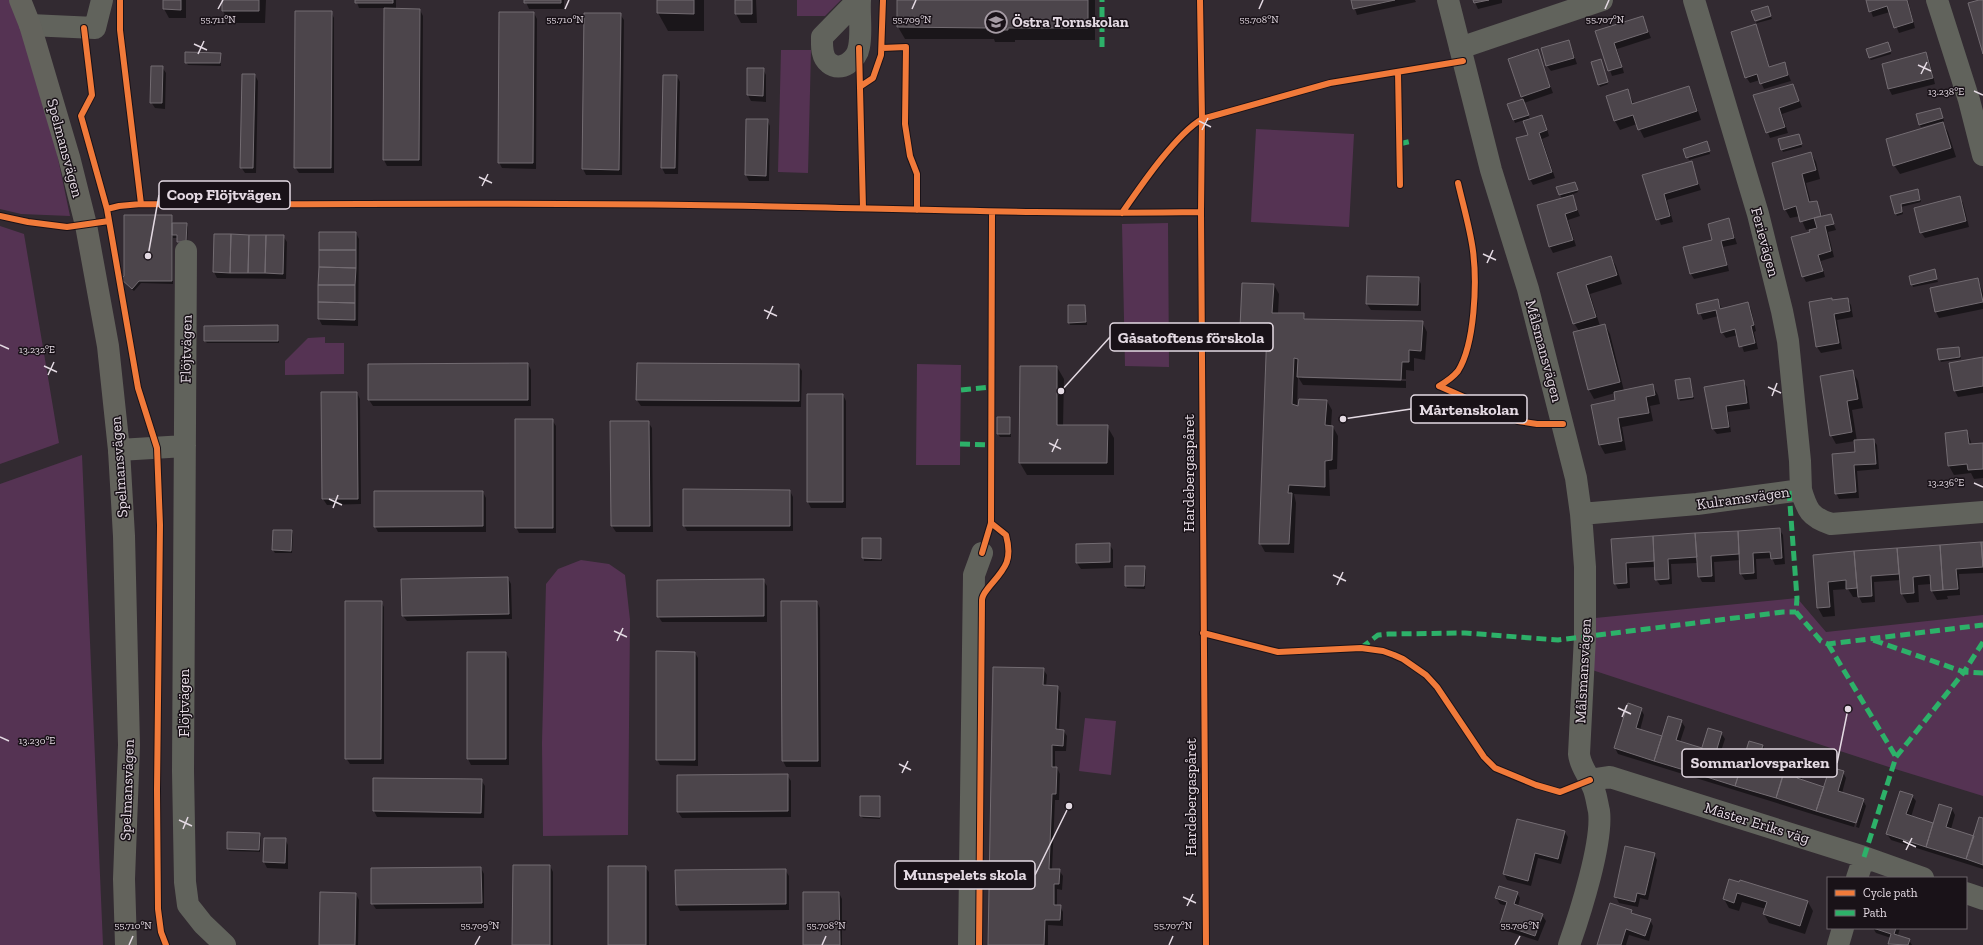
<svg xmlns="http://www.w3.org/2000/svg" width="1983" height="945" viewBox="0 0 1983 945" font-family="'Zilla Slab',serif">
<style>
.green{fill:#553353}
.shadow{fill:#0007;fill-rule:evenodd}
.building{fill:#4c454b;stroke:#736c72}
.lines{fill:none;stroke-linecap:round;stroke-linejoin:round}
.minor{stroke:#61635c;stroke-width:22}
.major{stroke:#63635c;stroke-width:22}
.quiet{stroke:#2db169;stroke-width:5;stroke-dasharray:10 5;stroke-linecap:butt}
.cycleway-casing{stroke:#191218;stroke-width:8}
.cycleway{stroke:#f17a3a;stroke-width:6}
.ticks{fill:none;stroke:#e4dae3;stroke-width:1.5}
.labels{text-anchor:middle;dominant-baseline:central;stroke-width:3;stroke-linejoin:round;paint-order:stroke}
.poi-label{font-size:15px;font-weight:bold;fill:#e4dae3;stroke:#191218;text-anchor:start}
.street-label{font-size:15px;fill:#e4dae3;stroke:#191218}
.ticks-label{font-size:10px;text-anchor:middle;fill:#e4dae3;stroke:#191218;stroke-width:3;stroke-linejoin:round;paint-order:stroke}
.leader{fill:none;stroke:#e4dae3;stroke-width:1.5}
.callout-dot{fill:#e4dae3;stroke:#191218;stroke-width:1.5}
.callout{fill:#191218;stroke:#e4dae3;stroke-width:1.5}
.callout-label{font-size:16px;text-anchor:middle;font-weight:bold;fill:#e4dae3}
</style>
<rect width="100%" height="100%" fill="#322a31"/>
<path class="green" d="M0 0H19L30 25 70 216 21 214 0 209Z
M797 0H841L825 16H797Z
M781 50H811L808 173 778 172Z
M1256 129 1354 134 1349 227 1251 222Z
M1168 223 1169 367 1125 366 1122 224Z
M0 226 24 234 59 443 0 464Z
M325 337V343H344V374L285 375V361L308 338Z
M917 364 961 365 960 465H916Z
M82 455 103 945H0V484Z
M581 560 609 564 625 575 630 620 628 835 543 836 542 743 546 584 558 569Z
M1797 598 1826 632 1983 615V796L1892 768 1583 667 1585 619Z
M1085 718 1116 721 1111 775 1079 771Z"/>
<path class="shadow" d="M164 0H186V18H169L164 9Z
M223 0H266L265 23H230L223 11Z
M356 0H396V10H420L423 16 422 166H387L384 160 385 8H359Z
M525 0H564V9H529Z
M658 0H704V31H668L658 13Z
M736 0H756L757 23H741L736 14Z
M898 0H1095V40H1015V42H995L994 39H905L898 27Z
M1352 0H1415L1416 2 1357 15Z
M1474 0H1502V3L1478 9Z
M1867 0H1908L1915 28 1899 33 1890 12 1873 17Z
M331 12 334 18V173H299L295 167Z
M534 13 537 19 536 169 502 168 499 162Z
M620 14 624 20 622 175H586L583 169Z
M1771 17 1772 19 1757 23 1756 22Z
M1643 18 1651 38 1617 49 1624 73 1612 76 1597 32Z
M1756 26 1770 68 1784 64 1791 81 1764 89 1760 80 1750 83 1746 77Z
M1569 41 1577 64 1551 71 1547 66Z
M1537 51 1553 93 1524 103 1530 119 1541 116 1545 122 1549 136 1542 139 1555 178 1533 185 1530 179 1529 135 1524 120 1515 123 1509 105 1523 100 1522 97Z
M1891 52V54L1871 60 1870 59Z
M1925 53 1929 59 1935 84 1892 95 1889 89 1883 65Z
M220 54 221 66 188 65 186 62Z
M1602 63 1608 84 1600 87 1599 84Z
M162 67 166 73 165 109 155 108 151 102Z
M748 69H763L766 75V102L751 101 748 95Z
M255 75 258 81 256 173H245L241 167Z
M677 76 680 82 678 174H665L662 168Z
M1793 86 1802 107 1782 114 1788 133 1770 138 1754 96Z
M1688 87 1693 96 1701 120 1644 138 1637 124 1620 130 1615 121 1627 90 1634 104Z
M1941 111 1944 121 1942 122 1948 132 1956 157 1900 174 1894 165 1941 124 1940 122 1921 127 1920 125Z
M767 120 770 126 769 181H749L746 175Z
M1800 138 1802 147 1783 152 1782 149Z
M1708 145 1710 154 1689 160 1685 149Z
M1811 153 1816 162 1820 179 1806 183 1811 203 1816 202 1823 217 1830 215 1836 230 1828 232 1834 257 1821 261 1825 277 1806 282 1803 276 1812 233 1810 229 1806 230 1800 216 1790 218 1785 209Z
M1691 163 1701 190 1667 200 1673 222 1661 225 1643 176Z
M1575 183 1578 192 1571 195 1580 216 1568 220 1576 246 1553 253 1550 247 1538 206 1562 199 1558 188Z
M1919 193 1921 202 1901 207 1903 214 1897 216 1891 196Z
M1959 197 1963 203 1969 227 1925 238 1921 232Z
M171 216 173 224H186L188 227 187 244H180L178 238H173V284L141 283 134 291 124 282 125 277Z
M1729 220 1737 244 1723 247 1729 271 1694 279 1691 274Z
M320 233H356L359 239 358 326 322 325 319 319Z
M283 236 287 242 286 279 217 278 214 272Z
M1611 257 1616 266 1622 284 1590 294 1600 326 1605 325 1610 334 1624 391 1653 386 1658 395 1660 404 1650 406 1653 421 1622 427 1626 450 1605 454 1600 445 1616 401 1615 393 1594 399 1589 390 1579 331 1574 323 1559 274Z
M1934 271 1938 282 1913 287 1910 277Z
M1418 278 1421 284V311L1371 310 1367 304Z
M1978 279 1983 293V309L1939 318 1936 312 1931 289Z
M1274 285 1279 294 1278 314H1303L1306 320 1422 322 1427 332 1425 360 1414 358V371L1406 370V379L1302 376V378L1406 381V388L1303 385 1298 377 1297 410 1327 401 1332 410 1331 426 1333 427 1338 436 1337 469 1329 470 1330 496 1294 494 1296 503 1294 553 1265 552 1260 543 1267 337 1247 336 1241 326Z
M1847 299 1851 305 1853 317 1837 320 1842 349 1821 353 1817 347 1810 303Z
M1718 300 1722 309 1748 303 1751 309 1756 331 1754 332 1758 349 1744 352 1738 335 1726 338 1722 332 1718 316 1703 320 1697 305Z
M1085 306 1087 325H1070L1069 322Z
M277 326 279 343H207L205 341Z
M1958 348 1961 359 1941 362 1940 360Z
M1983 358V393L1958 397 1955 391 1950 363Z
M528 364 531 370V406H373L369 400Z
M638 364 798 365 802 371 801 407 641 406 637 400Z
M1057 367 1064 379 1063 426H1107L1114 438V475H1027L1020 463Z
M1853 372 1858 381 1863 408 1852 410 1857 441 1873 440 1877 445 1879 469 1857 471 1859 498 1839 499 1836 493 1856 453 1855 441 1836 444 1831 435Z
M1690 379 1694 399 1680 401 1679 398Z
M1743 381 1747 387 1750 409 1728 412 1731 432 1717 434 1713 429 1706 387Z
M357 393 360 399 361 504 327 505 323 499Z
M843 395 846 401V508H811L808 502Z
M1010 418 1011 437H1000L998 434Z
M552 420 556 426V533H519L516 527Z
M648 422 652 428 653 532H616L612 526Z
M1967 431 1972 445 1983 444V478L1974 479 1971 473 1954 475 1949 466 1946 433Z
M790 491 793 497V531H687L684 525Z
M483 492 486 498V532H378L375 526Z
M1779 529 1783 535 1785 564 1775 565 1772 558 1756 559 1757 579 1745 580 1741 574V560L1714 562 1715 582H1702L1699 576 1698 563 1671 564 1672 584 1660 585 1656 579V567L1629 568 1630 588 1618 589 1615 583 1612 540Z
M292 531 293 534 292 553H275L273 550Z
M863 539H881L882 561H864Z
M1983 543V573L1959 574 1960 595 1947 596 1948 599 1937 600 1932 591 1931 584 1918 585 1919 602 1907 603 1902 594 1901 580 1874 582 1875 602 1862 603 1859 597H1853L1848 589 1833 590 1835 616 1823 617 1818 608 1814 556Z
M1109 544 1113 550V568L1081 569 1077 563V545Z
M1144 567 1146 570 1145 589 1127 588 1126 585Z
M508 578 511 584 512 619 407 621 403 616Z
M763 580 767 586V622H662L658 616Z
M381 602 384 607V764H350L346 758Z
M817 602 820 608 821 767H786L783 761Z
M506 653 509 659V765H471L468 759Z
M695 653 698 658V766L660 765 657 759Z
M1043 669 1047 675 1046 687H1057L1061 693 1059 730H1063L1067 736 1066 751H1055V768H1057L1060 774 1059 800H1055L1052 870H1059L1063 876 1062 890 1057 889V906H1060L1063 912V926L1048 925V945H989Z
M1641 709 1644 715 1640 730 1663 737 1681 721 1685 727 1680 742 1703 749 1721 733 1725 739 1720 754 1744 762 1763 746 1766 752 1761 767 1784 774 1803 759 1806 765 1801 781 1824 788 1843 772 1846 778 1842 793 1863 800 1866 806 1859 828 1856 827 1863 803H1861L1854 827 1618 754 1615 748ZM1680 724H1682L1675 745 1673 744Z
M787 775 791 781V817L682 818 678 812V776Z
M374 779 481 780 485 786 484 818 377 817 374 811Z
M1912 796 1916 801 1911 817 1934 824 1952 809 1955 815 1951 829 1974 837 1983 819V869L1891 840 1887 834Z
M879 797 880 819 863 818 861 816Z
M1518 820 1564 831 1568 837 1561 864 1538 858 1531 886 1507 880 1504 874Z
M259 834 261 837 260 852 229 851 228 849Z
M265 839H285L288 845V869L267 868 264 862Z
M1654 854 1657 860 1648 900 1640 898 1638 907 1619 903 1616 897Z
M550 866 553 872V945H513Z
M645 867 649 872V945H609Z
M481 868 484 874V908L376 909 372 903Z
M785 870 789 876V910L680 911 677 905 676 871Z
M1730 880 1808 902 1813 911 1805 934 1769 923 1764 914 1766 909 1742 902 1739 911 1729 908 1724 899Z
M839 893 842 899V945H804Z
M1517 893 1520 898 1518 906 1542 915 1546 921 1538 941 1504 930 1501 924 1507 906 1500 904 1496 898Z
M356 894 359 900 358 945H320Z
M1631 911 1633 915 1650 920 1653 926 1649 941 1629 935 1626 945H1598Z
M1873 928H1900L1898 935 1909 940 1912 945H1889L1891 938 1876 933Z"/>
<path class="building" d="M163 0H181V10L163 9Z
M222 0H259V11H222Z
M355 0H393V3H355Z
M524 0H561V3H524Z
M657 0H694V14L657 13Z
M735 0H752V14H735Z
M897 0H1088V28H1008V30H987V28L897 27Z
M1351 0H1395L1353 9Z
M1473 0H1489L1474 3Z
M1866 0H1907L1913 22 1894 28 1887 6 1869 12Z
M1979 0H1983V54L1968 3Z
M1768 6 1771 16 1755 21 1751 11Z
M384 8 420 9 419 160H383Z
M295 11H332L331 168H294Z
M499 12H534L533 163H498Z
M584 13H621L619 170 582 169Z
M1643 16 1648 32 1614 43 1622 67 1608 71 1595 31Z
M1756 24 1769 67 1785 62 1788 75 1760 84 1757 74 1745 78 1731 32Z
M1569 40 1574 58 1546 66 1541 48Z
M1888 42 1891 51 1869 58 1866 49Z
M1538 49 1550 87 1521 97 1508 59Z
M185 52 221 53 220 63H185Z
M1926 52 1933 78 1888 89 1882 64Z
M1601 59 1608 82 1598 85 1591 62Z
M151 66H163L162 103H150Z
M747 68H764L763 96 747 95Z
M242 74H255L253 168H240Z
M663 75H677L675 168H661Z
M1793 84 1799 101 1779 108 1785 127 1766 133 1753 95Z
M1689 86 1697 111 1638 130 1633 115 1614 121 1606 96 1628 89 1632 104Z
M1523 99 1529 115 1513 120 1507 104Z
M1940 108 1943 118 1919 125 1916 114Z
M1542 115 1547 130 1539 133 1552 172 1529 180 1516 138 1528 135 1523 121Z
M746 119H768L766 176 745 175Z
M1943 122 1951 148 1893 166 1886 139Z
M1799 134 1802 144 1781 150 1778 139Z
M1707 141 1710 151 1686 158 1683 149Z
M1811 152 1816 170 1802 174 1809 202 1817 201 1821 216 1800 222 1796 206 1784 210 1772 163Z
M1692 161 1698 184 1664 194 1670 216 1656 220 1642 175Z
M1575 182 1578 190 1559 195 1556 187Z
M1918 189 1920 200 1901 204 1902 212 1895 214 1890 196Z
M1573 195 1577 210 1565 214 1573 240 1549 247 1537 205Z
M1960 196 1966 221 1920 233 1914 208Z
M1831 214 1834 224 1825 226 1831 251 1818 255 1823 271 1802 277 1791 237 1810 232 1809 230 1817 228 1814 218Z
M124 215H172V281H139L132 289 121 279 124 276Z
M1729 218 1734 238 1721 241 1727 265 1690 274 1683 247 1712 240 1708 224Z
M172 223H187L186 242H177V235H172Z
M319 232H356V250H319Z
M214 234H231L230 273 213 272Z
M231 234 249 235 248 273H230Z
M249 235H266L265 273H248Z
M266 235H284L283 274 265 273Z
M319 250H356V268L319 267Z
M1611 256 1617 275 1586 285 1596 317 1573 324 1557 273Z
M319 267 356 268 355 285H318Z
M1935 269 1937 279 1911 285 1909 276Z
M1367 276 1419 277 1418 305 1366 304Z
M1978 278 1983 302 1935 312 1930 288Z
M1242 283 1274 284 1272 313H1304V319L1423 321 1421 351 1409 350V362H1402L1401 380 1297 377 1298 359 1294 358 1292 404 1298 406 1299 399 1327 400 1325 425 1333 426 1332 460 1325 461V487L1289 485 1288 493H1292L1289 544H1259L1267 329 1240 327Z
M318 285H355V303L318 302Z
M1832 298V300L1848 298 1850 311 1834 314 1839 343 1816 347 1809 302Z
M1718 299 1720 309 1748 302 1754 325 1751 326 1755 343 1739 347 1735 329 1721 333 1716 310 1698 314 1696 304Z
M318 302 355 303V320L318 319Z
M1068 305H1085L1086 322 1068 323Z
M1605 324 1620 382 1588 390 1573 332Z
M278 325V341H204V326Z
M1959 347 1960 357 1939 360 1937 349Z
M1983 357V386L1954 391 1949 363Z
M528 363V400H368V364Z
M637 363 799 364V401L636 400Z
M1020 366H1057V425H1108L1107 463H1019Z
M1853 370 1858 399 1847 401 1852 432 1830 436 1820 376Z
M1690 378 1693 397 1678 399 1675 380Z
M1744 380 1747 403 1726 406 1729 427 1712 429 1704 387Z
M1653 384 1655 395 1646 397 1649 413 1618 418 1622 441 1599 445 1591 405 1615 400 1614 392Z
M321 392H357L358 499H322Z
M807 394H843V502H807Z
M997 417H1010V434H997Z
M515 419H553V528H515Z
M610 421H649L650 526H611Z
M1967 430 1969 444 1983 443V469L1968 470 1967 464 1948 466 1945 433Z
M1874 439 1876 464 1854 465 1856 492 1835 494 1832 454 1855 452 1854 440Z
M683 489 790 490V526H683Z
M374 491H483V526L374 527Z
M1780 528 1782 558 1771 559 1770 552 1753 553 1754 573 1740 574 1738 531Z
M273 530H292L291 551 272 550Z
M1738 531 1739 554 1711 556 1712 576 1698 577 1695 533Z
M1695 533 1697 557 1668 559 1669 579 1655 580 1653 536Z
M1653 536 1654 561 1626 563 1627 583 1614 584 1611 539Z
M862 538H881V559L862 558Z
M1981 542H1983V566Z
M1981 542 1983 567 1956 569 1958 589 1943 590 1940 545Z
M1110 543V562L1076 563V544Z
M1940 545 1943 590 1931 591 1930 575 1913 577 1914 593 1901 594 1897 548Z
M1897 548 1899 574 1871 576 1872 596 1858 597 1854 551Z
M1854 551 1857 588 1846 589V580L1828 582 1830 607 1817 608 1813 555Z
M1125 566H1145L1144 586H1125Z
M508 577 509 614 402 616 401 579Z
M764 579V616L657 617V580Z
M345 601H382L381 759H345Z
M781 601H817L818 761H782Z
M656 651 695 652V760H656Z
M467 652H506V759H467Z
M993 667 1044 668 1043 685 1058 686 1056 729 1064 730 1063 746 1052 745V767H1057L1056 794H1052L1049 869H1060L1059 884H1054V905H1061L1060 920H1045L1044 945H988Z
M1628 703 1642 708 1636 728 1662 736 1654 761 1614 748Z
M1668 716 1682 720 1676 740 1702 748 1694 773 1654 761Z
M1708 728 1722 732 1716 752 1743 761 1735 786 1694 773Z
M1749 741 1763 745 1757 765 1784 773 1776 798 1735 786Z
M1789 754 1803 759 1797 778 1824 787 1816 811 1776 798Z
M1830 767 1844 771 1838 791 1864 799 1856 823 1816 811Z
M788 774V811L677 812V775Z
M373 778 482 779 481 813 373 811Z
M1900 791 1913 795 1906 814 1933 823 1926 847 1886 834Z
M860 796H880V817L860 816Z
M1939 804 1952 808 1946 827 1974 836 1966 859 1926 847Z
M1979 817 1983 818V865L1966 859Z
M1517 819 1565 831 1558 859 1535 853 1528 881 1503 874Z
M227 832 260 833 259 850 227 849Z
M264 838H286L285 863 263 862Z
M1625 846 1655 853 1645 895 1637 893 1635 902 1614 897Z
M513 865H550V945H512Z
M608 866H646V945H608Z
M481 867 482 903 371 904V868Z
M786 869V904L676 905 675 870Z
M1729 879 1739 882 1740 880 1808 901 1800 926 1763 914 1767 902 1737 893 1734 903 1723 899Z
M1499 886 1518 892 1514 904 1543 914 1535 936 1500 924 1507 902 1495 898Z
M320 892 356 893 355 945H319Z
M803 892H839L840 945H803Z
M1610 903 1632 910 1631 913 1651 919 1645 936 1626 929 1621 945H1597Z
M1873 928H1896L1894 934 1910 939 1908 945 1888 944 1891 934Z"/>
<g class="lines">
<path class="minor" d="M858 0 822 37C822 45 821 57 829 63 841 73 857 60 859 47 862 33 859 15 860 0
M1448 0 1491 170 1528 289 1576 478 1581 514 1585 567V636L1579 754C1580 766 1588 774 1592 785 1596 792 1597 803 1599 811 1603 842 1580 914 1569 945
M1694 0 1758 214 1782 311 1788 341 1800 461 1801 490
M1937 0 1969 100 1983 155
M30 25 95 28 102 0
M1460 48 1602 0
M186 251 183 771 185 882 188 905 203 924 225 945
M119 450 185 446
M1581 514 1697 504 1801 490C1807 510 1810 517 1831 524L1983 512
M1590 780 1610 777 1864 857 1923 878
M1857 878 1864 857
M1966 893 1983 899
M969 945 974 575 982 553
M1838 945 1843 928"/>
<path class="major" d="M20 0 30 25 69 157 86 225 108 346 119 450 124 536 129 745 124 879 126 945"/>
<path class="quiet" d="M1102 47V0
M1399 144 1412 141
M961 390 992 387
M960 444 992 445
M1789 491 1797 598 1796 612 1821 641 1828 644 1983 625
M1983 642 1964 672 1983 673
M1828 644 1896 757
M1361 648 1378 635 1388 634 1465 633 1558 640 1783 612H1796
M1864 857 1896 757 1964 672 1873 640"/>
<g class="cycleway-casing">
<path id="cycleway" d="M120 0V30L141 204
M1200 0 1202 119 1201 212 1206 945
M84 28 92 95 81 116 107 209 138 388 157 448 160 525 157 790 158 909 161 932 166 945
M859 48 863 208
M882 48 906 47 905 124 910 156 917 174V210
M1398 72 1400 185
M861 86 873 78 881 55 883 0
M107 209 119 206 141 204C324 205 507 202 690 205 860 207 1030 215 1201 212
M1122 213C1140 187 1176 134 1202 119L1330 83 1463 61
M0 216 28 222 67 227 109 221
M1439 386C1446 382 1453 377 1458 371 1475 344 1477 282 1473 251 1470 228 1463 205 1458 183
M1439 386 1518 421 1537 424H1563
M982 553 991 523 992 213
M1203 633 1278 652 1361 648 1383 651 1394 655 1403 659 1426 675 1437 687 1484 757 1495 768 1536 785 1560 792 1590 780
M979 945 982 600C982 595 986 591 989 587 1005 568 1013 561 1006 535L991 523"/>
</g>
<use href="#cycleway" class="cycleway"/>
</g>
<path class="ticks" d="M218 9 223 0M565 9 569 0M912 9 916 0M1259 9 1263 0M1605 9 1609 0M194 44 207 50M198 54 204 41M1918 65 1931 71M1921 74 1927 62M1974 91 1983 95M1199 121 1211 127M1202 130 1208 118M479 177 492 183M482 186 488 174M1483 254 1496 260M1487 263 1493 250M764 310 777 316M767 319 773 306M0 345 9 349M44 366 57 372M48 375 54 362M1768 387 1781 393M1772 396 1777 383M1049 443 1061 449M1052 452 1058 439M1974 483 1983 487M329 499 342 505M333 508 338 495M1333 575 1346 581M1337 585 1343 572M614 631 627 637M617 641 623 628M1618 708 1631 714M1622 717 1627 705M0 737 9 741M899 764 911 770M902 773 908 761M179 820 192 826M183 829 188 817M1903 841 1916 847M1906 850 1912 838M1183 897 1196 903M1187 906 1193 894M129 945 133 936M475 945 480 936M822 945 826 936M1169 945 1173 936M1515 945 1520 936"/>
<defs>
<g id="school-ring" transform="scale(1.15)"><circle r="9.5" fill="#191218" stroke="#a69ca5" stroke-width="1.5"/><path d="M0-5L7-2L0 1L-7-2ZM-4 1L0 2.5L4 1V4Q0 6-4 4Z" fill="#a69ca5"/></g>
</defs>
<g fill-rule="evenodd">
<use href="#school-ring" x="996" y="22"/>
</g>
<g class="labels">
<g class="poi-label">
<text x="1012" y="22">Östra Tornskolan</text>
</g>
<g class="street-label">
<text transform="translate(65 148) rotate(75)">Spelmansvägen</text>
<text transform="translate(1765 242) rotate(75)">Ferievägen</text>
<text transform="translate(186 349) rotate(-89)">Flöjtvägen</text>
<text transform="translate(1544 351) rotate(75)">Målsmansvägen</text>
<text transform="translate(119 467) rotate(-94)">Spelmansvägen</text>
<text transform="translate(1189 473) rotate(-90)">Hardebergaspåret</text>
<text transform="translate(1743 498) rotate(-8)">Kulramsvägen</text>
<text transform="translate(1583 671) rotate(-87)">Målsmansvägen</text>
<text transform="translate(184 703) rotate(-90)">Flöjtvägen</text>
<text transform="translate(127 790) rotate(-88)">Spelmansvägen</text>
<text transform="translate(1191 797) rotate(-90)">Hardebergaspåret</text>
<text transform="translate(1757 823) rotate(17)">Mäster Eriks väg</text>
</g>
</g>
<g class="ticks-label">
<text x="218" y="23">55.711°N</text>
<text x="565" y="23">55.710°N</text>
<text x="912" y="23">55.709°N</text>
<text x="1259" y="23">55.708°N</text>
<text x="1605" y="23">55.707°N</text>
<text x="1946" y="95">13.238°E</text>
<text x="37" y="353">13.232°E</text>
<text x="1946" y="486">13.236°E</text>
<text x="37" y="744">13.230°E</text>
<text x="133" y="929">55.710°N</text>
<text x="480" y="929">55.709°N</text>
<text x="826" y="929">55.708°N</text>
<text x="1173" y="929">55.707°N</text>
<text x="1520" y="929">55.706°N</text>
</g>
<path class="leader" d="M148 256L159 195M1061 391L1110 337M1343 419L1411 409M1848 709L1837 763M1069 806L1035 875"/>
<g class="callout-dot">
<circle cx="148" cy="256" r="4"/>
<circle cx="1061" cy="391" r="4"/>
<circle cx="1343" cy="419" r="4"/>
<circle cx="1848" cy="709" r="4"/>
<circle cx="1069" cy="806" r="4"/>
</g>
<g class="callout">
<rect x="159" y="181" width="131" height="28" rx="4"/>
<rect x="1110" y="323" width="163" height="28" rx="4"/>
<rect x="1411" y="395" width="116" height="28" rx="4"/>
<rect x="1682" y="749" width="155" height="28" rx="4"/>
<rect x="895" y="861" width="140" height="28" rx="4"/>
</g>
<g class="callout-label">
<text x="224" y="200">Coop Flöjtvägen</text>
<text x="1191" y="343">Gåsatoftens förskola</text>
<text x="1469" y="415">Mårtenskolan</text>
<text x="1760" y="768">Sommarlovsparken</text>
<text x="965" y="880">Munspelets skola</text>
</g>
<rect x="1827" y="877" width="140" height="52" fill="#191218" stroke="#6a6269"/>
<rect x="1835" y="890" width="20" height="6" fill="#f17a3a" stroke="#6a6269"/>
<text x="1863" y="897" font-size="12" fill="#e4dae3">Cycle path</text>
<rect x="1835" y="910" width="20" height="6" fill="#2db169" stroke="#6a6269"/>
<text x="1863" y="917" font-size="12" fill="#e4dae3">Path</text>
</svg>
